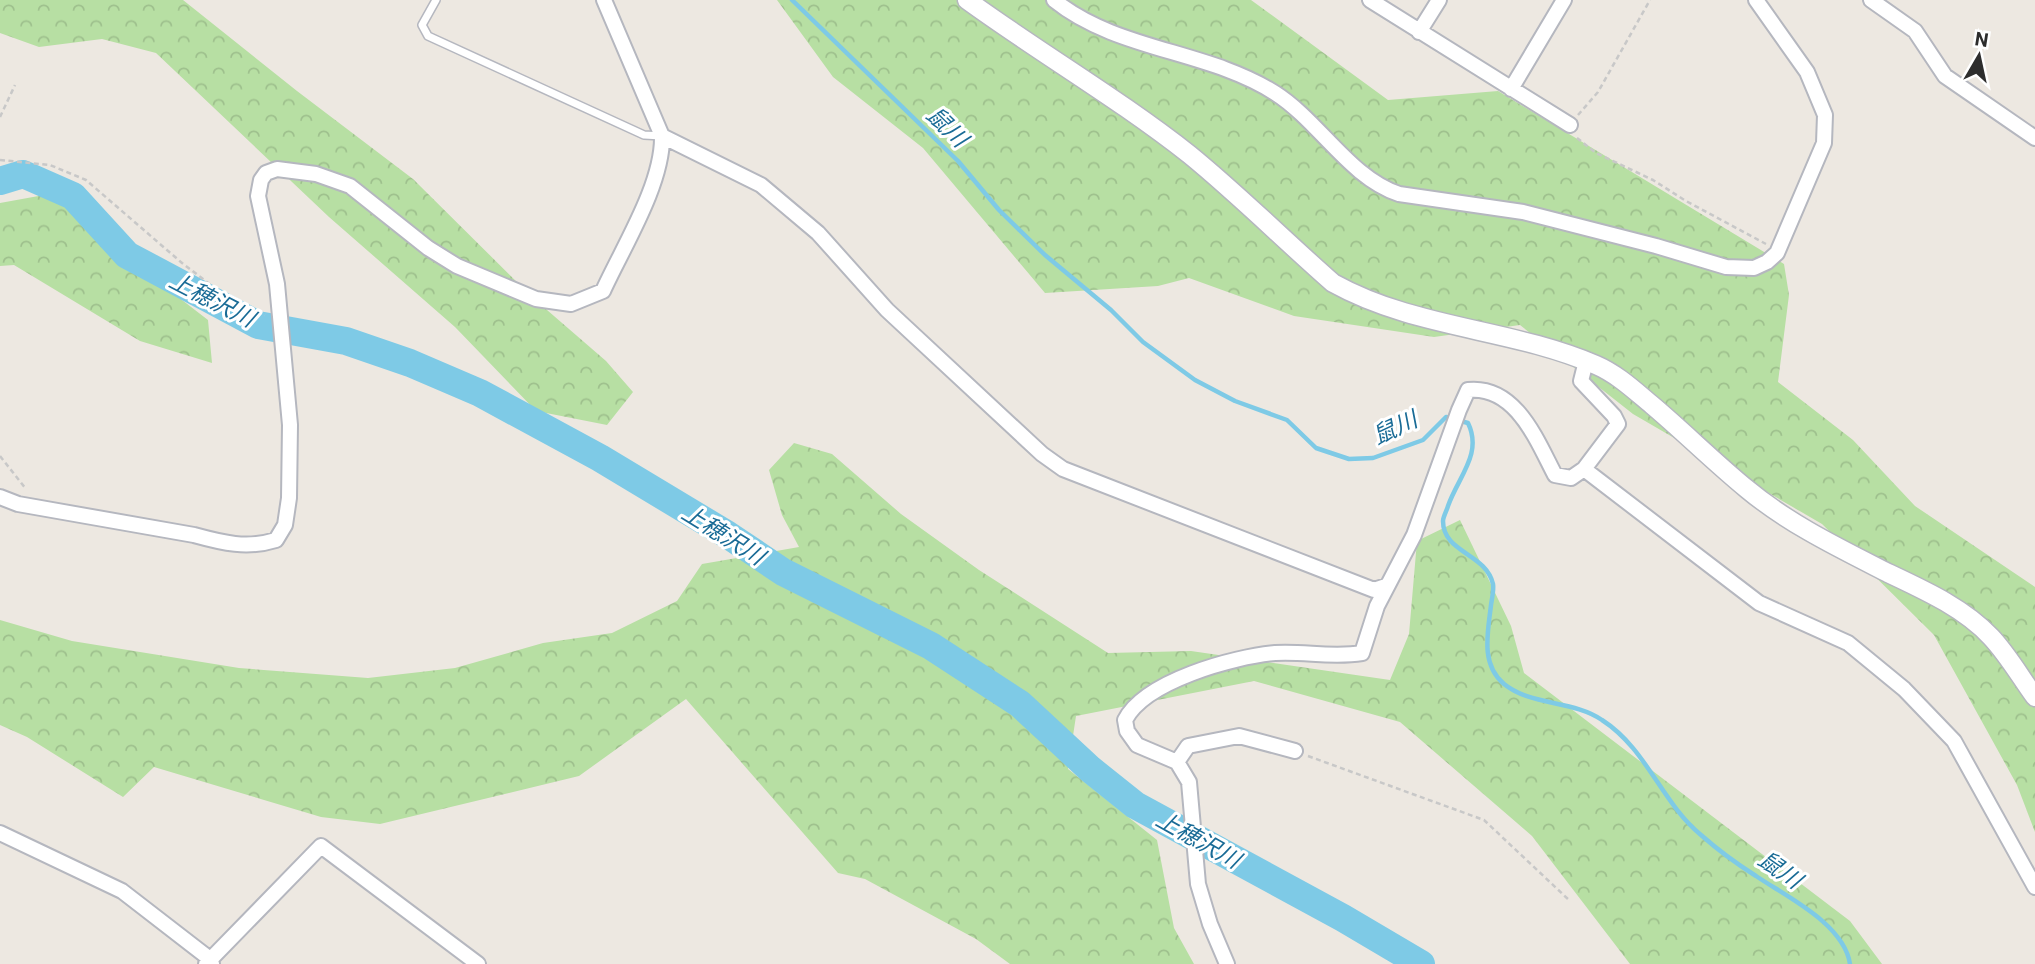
<svg xmlns="http://www.w3.org/2000/svg" width="2035" height="964" viewBox="0 0 2035 964" font-family="Roboto,'Noto Sans JP',sans-serif">
<style>
.forest{fill:url(#forest-crowns)}
.lines{fill:none;stroke-linecap:round;stroke-linejoin:round}
.stream{stroke:#7ecae6;stroke-width:4.5}
.river{stroke:#7ecae6;stroke-width:28}
.service-casing{stroke:#b5b7bf;stroke-width:10}
.minor-casing{stroke:#b5b7bf;stroke-width:18}
.tertiary-casing{stroke:#b5b7bf;stroke-width:21}
.path{stroke:#c8c8c8;stroke-width:2.5;stroke-dasharray:5 3.5;stroke-linecap:butt}
.service{stroke:#fff;stroke-width:7}
.minor{stroke:#fff;stroke-width:14}
.tertiary{stroke:#fff;stroke-width:18}
.labels{text-anchor:middle;dominant-baseline:central;stroke-width:6;stroke-linejoin:round;paint-order:stroke}
.water-label{font-size:23px;font-style:italic;fill:#196b96;stroke:#fff}
</style>
<defs>
<pattern id="forest-crowns" width="20" height="18" patternUnits="userSpaceOnUse" patternTransform="scale(1.75)"><rect width="20" height="18" fill="#b7dfa3"/><path d="M2 6a3 3 0 1 1 6 0M12 15a3 3 0 1 1 6 0" fill="none" stroke="#9ec08d"/></pattern>
</defs>
<rect width="100%" height="100%" fill="#ede8e1"/>
<path class="forest" d="M0 0H183L297 91 413 179 532 297 606 361 633 392 607 425 536 411 455 327 329 217 156 53 102 39 39 47 0 33Z
M777 0H1251L1388 100 1498 91 1784 264 1789 295 1778 382 1853 440 1915 506 2035 587V832L2017 785 1934 635 1822 524 1633 414 1520 325 1434 337 1294 316 1189 278 1158 286 1045 293 923 148 833 77Z
M55 193 104 240 208 320 212 363 140 341 14 265 0 266V203Z
M794 443 832 454 901 514 979 570 1108 653 1191 651 1390 680 1409 634 1417 541 1460 520 1511 626 1524 673 1850 921 1882 964H1630L1532 836 1400 722 1254 681 1076 716 1068 769 1157 840 1174 928 1194 964H1010L976 939 865 879 838 873 686 699 579 776 380 824 321 817 154 767 123 797 27 737 0 725V620L72 641 239 668 368 678 455 668 543 643 612 633 677 601 702 564 799 547 782 515 769 470Z"/>
<g class="lines">
<path class="stream" d="M792 0 958 161 999 210 1045 255 1111 310 1143 342 1195 380 1235 401 1287 420 1316 448 1349 459 1373 458 1423 440 1446 417 1468 423C1483 454 1458 477 1448 506 1447 510 1443 517 1443 521 1443 553 1486 553 1493 584 1494 590 1492 598 1491 605 1488 632 1480 664 1504 684 1531 706 1573 700 1602 720 1647 749 1661 802 1701 835 1718 850 1737 864 1756 876 1787 897 1844 924 1850 964"/>
<path class="river" d="M0 181 23 174 73 196 127 255 258 325 346 341 410 363 480 393 600 458 728 535 783 572 931 646 1020 704 1090 769 1135 805 1343 918 1421 964"/>
<g class="service-casing">
<path id="service" d="M436 0 422 25 428 36 644 135 662 136"/>
</g>
<g class="minor-casing">
<path id="minor" d="M1054 0C1117 51 1208 50 1275 93 1319 121 1350 178 1399 194L1523 212 1656 246 1726 267 1754 268 1767 262 1777 253 1824 143 1825 115 1807 72 1756 0
M1370 0 1570 125
M1871 0 1915 31 1945 76 2035 138
M1419 32 1439 0
M1511 89 1564 0
M662 136 761 185 818 233 887 310 1042 454 1063 469 1374 590 1386 586
M1586 361 1581 381 1614 416 1618 424 1584 469 1759 603 1848 643 1904 689 1954 741 2035 887
M0 497 18 504 194 535C223 543 247 549 276 540L285 525 289 498 290 425 277 284 258 196 261 180 266 173 277 169 316 174 350 186 428 248 457 266 536 299 571 304 603 291C623 247 663 184 662 136L604 0
M1177 762 1188 746 1239 736 1295 751
M0 833 122 891 210 959 212 964
M206 964 321 846 478 964
M1227 964 1210 924 1198 884 1189 782 1177 762 1137 745 1127 731 1125 720C1145 681 1233 657 1275 653 1304 651 1332 658 1362 653L1377 606 1414 535 1459 410 1468 390C1516 385 1537 441 1555 475L1571 478 1584 469"/>
</g>
<g class="tertiary-casing">
<path id="tertiary" d="M967 0C1040 53 1119 99 1190 155 1239 195 1285 241 1333 283 1416 329 1510 328 1596 365 1617 374 1634 390 1652 405 1684 432 1714 462 1747 489 1789 524 1839 548 1888 573 1924 590 1964 608 1991 637 2008 655 2021 678 2035 697"/>
</g>
<path class="path" d="M1578 115 1598 92 1650 0
M0 117 15 85
M1577 138 1596 153 1653 180 1686 201 1766 244
M0 160 50 165 86 180 182 263 228 298 265 315
M0 456 26 489
M1308 756 1484 820 1569 900"/>
<use href="#service" class="service"/>
<use href="#minor" class="minor"/>
<use href="#tertiary" class="tertiary"/>
</g>
<g class="labels">
<g class="water-label">
<text transform="translate(947 127) rotate(44)">鼠川</text>
<text transform="translate(212 300) rotate(27)">上穂沢川</text>
<text transform="translate(1395 428) rotate(-25)">鼠川</text>
<text transform="translate(723 535) rotate(32)">上穂沢川</text>
<text transform="translate(1198 840) rotate(29)">上穂沢川</text>
<text transform="translate(1780 870) rotate(35)">鼠川</text>
</g>
</g>
<g transform="translate(1979 56) rotate(9)" stroke="#ffffff" stroke-width="5" paint-order="stroke">
<path d="M0-5L12 26L0 18L-12 26Z" fill="#2d2d2d"/>
<text y="-10" font-size="19" font-weight="bold" text-anchor="middle" fill="#2d2d2d">N</text>
</g>
</svg>
